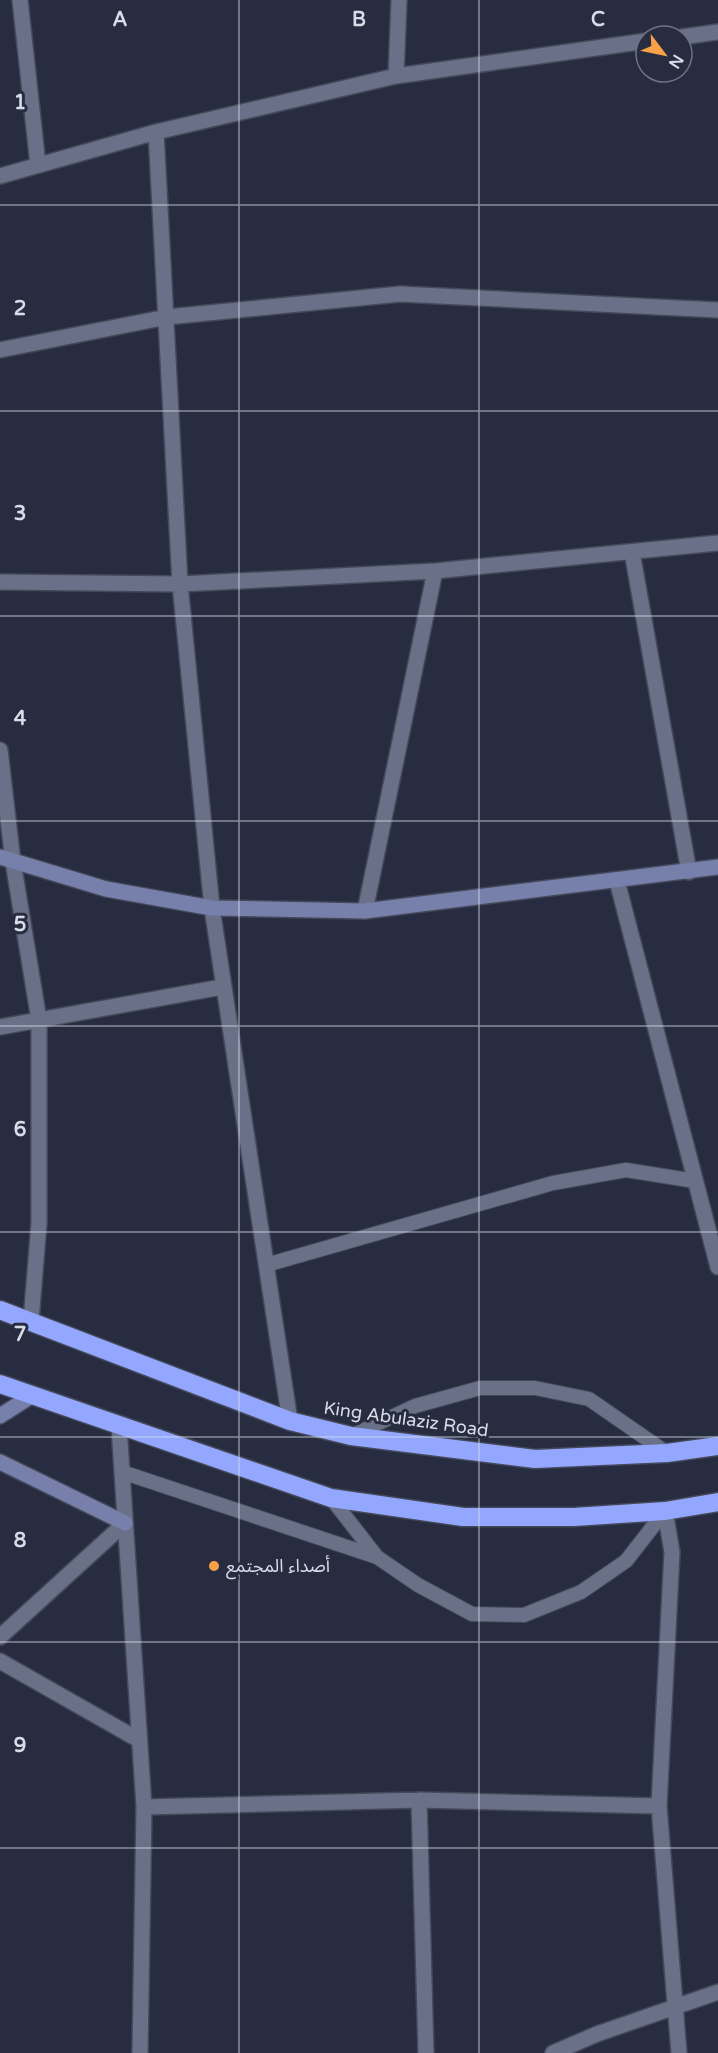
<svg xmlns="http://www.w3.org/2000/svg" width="718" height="2053" viewBox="0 0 718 2053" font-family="'Varela Round','Noto Sans Arabic',sans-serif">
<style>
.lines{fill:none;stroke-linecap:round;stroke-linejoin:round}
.lane-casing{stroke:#444859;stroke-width:16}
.street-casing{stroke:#444859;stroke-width:18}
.secondary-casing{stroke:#444859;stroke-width:18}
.highway-casing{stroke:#444859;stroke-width:21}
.lane{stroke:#697087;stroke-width:14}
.street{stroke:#697087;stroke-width:15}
.secondary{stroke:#7680ab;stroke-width:15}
.highway{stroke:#93a7ff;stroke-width:18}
.grid{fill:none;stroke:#d8dce9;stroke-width:1.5;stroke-opacity:0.55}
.poi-dot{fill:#f7a149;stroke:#272c40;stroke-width:2}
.labels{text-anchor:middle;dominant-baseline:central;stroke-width:6;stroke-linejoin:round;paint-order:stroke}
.street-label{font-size:18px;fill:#d8dce9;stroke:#272c40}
.poi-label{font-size:18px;fill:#d8dce9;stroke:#272c40;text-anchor:start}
.grid-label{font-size:20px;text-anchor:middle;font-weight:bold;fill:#d8dce9;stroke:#272c40;stroke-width:6;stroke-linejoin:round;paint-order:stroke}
</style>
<rect width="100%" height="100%" fill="#272c40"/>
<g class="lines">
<g class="lane-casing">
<path id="lane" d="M266 1265 553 1183 626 1170 695 1181
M351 1436 415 1406 480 1388H535L589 1399 667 1453
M122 1472 377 1557 418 1585 472 1614 524 1615 581 1592 626 1561 665 1511
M331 1498 377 1557"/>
</g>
<g class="street-casing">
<path id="street" d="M20 0 38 165
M682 37 718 32
M396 76 399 0
M156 132 180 584 212 908 290 1421
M0 176 156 132 396 76 646 41
M0 350 167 317 400 294 718 310
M632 552 689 872
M0 582 180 584 435 571 718 543
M0 750 13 862 39 1020V1223L31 1321
M617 881 718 1267
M365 911 435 571
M0 1027 222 987
M119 1426 144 1807 140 2053
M665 1511 672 1552 659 1806 679 2053
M0 1637 125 1523
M0 1661 139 1740
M419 1800 426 2053
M144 1807 419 1800 659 1806
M553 2053 597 2034 718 1992"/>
</g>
<g class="secondary-casing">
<path id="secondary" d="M0 857 106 889 212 908 365 911 718 867
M0 1416 33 1395
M0 1462 125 1523"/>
</g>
<g class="highway-casing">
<path id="highway" d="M0 1310 290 1421 351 1436 535 1459 667 1453 718 1446
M0 1384 331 1498 463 1517H574L665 1511 718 1502"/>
</g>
<use href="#lane" class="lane"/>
<use href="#street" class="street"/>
<use href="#secondary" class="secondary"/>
<use href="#highway" class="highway"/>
</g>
<path class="grid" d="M239 0V2053M479 0V2053M0 205H718M0 411H718M0 616H718M0 821H718M0 1026H718M0 1232H718M0 1437H718M0 1642H718M0 1848H718"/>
<circle class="poi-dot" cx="214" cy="1566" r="6"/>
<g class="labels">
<g class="street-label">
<text transform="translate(406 1419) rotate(8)">King Abulaziz Road</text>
</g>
<g class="poi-label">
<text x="226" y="1566">أصداء المجتمع</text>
</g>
</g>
<g class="grid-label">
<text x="120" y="26">A</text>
<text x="359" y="26">B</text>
<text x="598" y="26">C</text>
<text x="20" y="109">1</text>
<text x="20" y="315">2</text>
<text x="20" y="520">3</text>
<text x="20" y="725">4</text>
<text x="20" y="931">5</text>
<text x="20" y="1136">6</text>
<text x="20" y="1341">7</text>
<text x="20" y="1547">8</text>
<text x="20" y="1752">9</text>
</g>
<g transform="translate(664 54) rotate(122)"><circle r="28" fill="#272c40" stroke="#6e7284" stroke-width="1.5"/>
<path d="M0-4.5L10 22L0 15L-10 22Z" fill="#f7a149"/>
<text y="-9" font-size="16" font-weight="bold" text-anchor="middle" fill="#d8dce9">N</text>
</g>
</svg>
